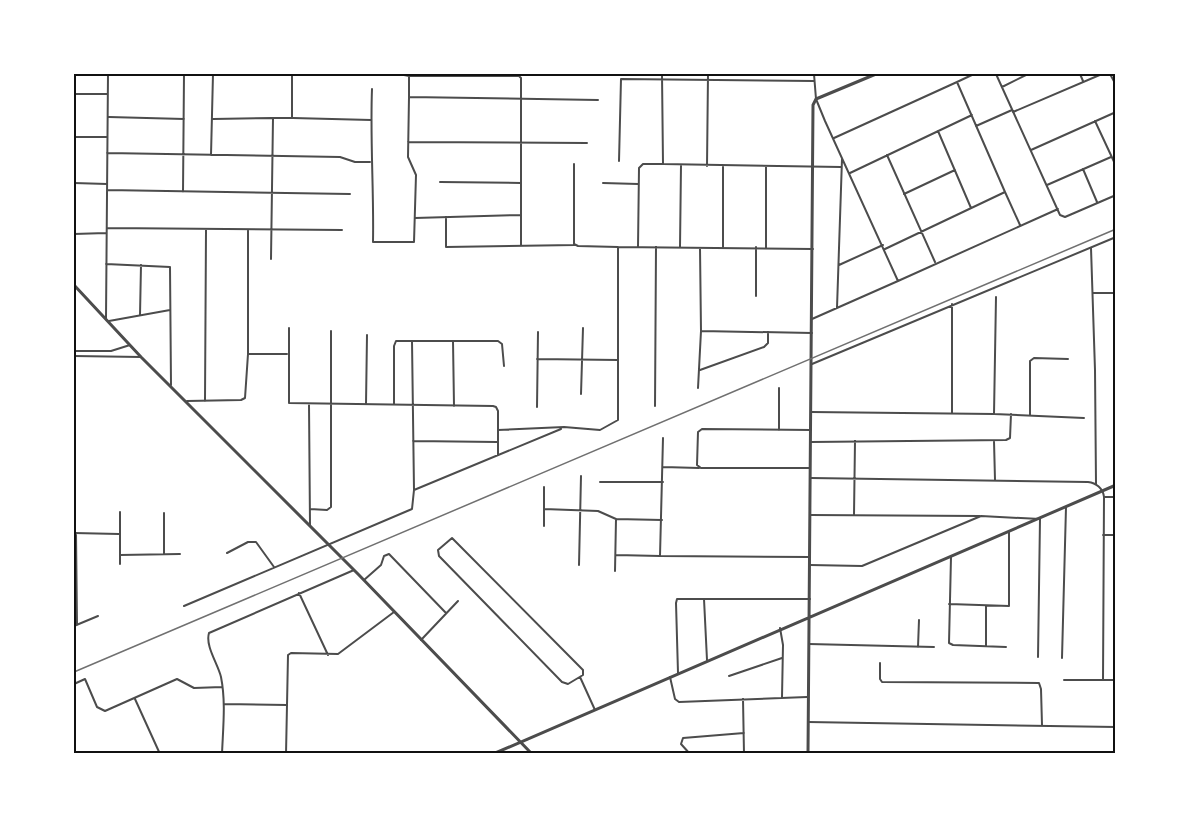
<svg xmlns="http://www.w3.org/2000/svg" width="1189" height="827" viewBox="0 0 1189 827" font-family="'Roboto Condensed',sans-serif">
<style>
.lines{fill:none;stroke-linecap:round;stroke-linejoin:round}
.minor{stroke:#4c4c4c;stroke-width:2}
.tertiary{stroke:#4c4c4c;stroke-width:3}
.rail{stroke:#707070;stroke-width:1.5}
.neatline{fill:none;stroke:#111;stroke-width:2}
</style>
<rect width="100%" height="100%" fill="#fff"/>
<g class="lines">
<path class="minor" d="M246 74H268
M399 74 409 76H519L521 78V246
M662 74 663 164 841 167
M814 74 816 99 825 121 898 281 1058 209
M996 74 1060 215 1065 217 1116 195
M1080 74 1083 81
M1110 74 1116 85
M409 76V97L598 100
M1002 87 1028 74
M372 89C370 140 374 191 373 242H414L416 175 408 157 409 97
M74 94H107
M1013 112 1102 74
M109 117 184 119
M293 118 371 120
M213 119 273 118
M1095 121 1116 166
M976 126 1012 110
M938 131 971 208
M74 137H107
M834 138 957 82
M408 142 587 143
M1031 150 1116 112
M107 153 340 157 355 162H370
M211 155 213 74
M887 155 935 262
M619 161 621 79 814 81
M707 166 708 74
M723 166V247
M1083 169 1097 202
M850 173 972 115
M440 182 521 183
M74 183 107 184
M603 183 638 184
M1047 185 1111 157
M107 190 350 194
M183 192 184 74
M1005 192 1020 225
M904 194 955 170
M446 217V247L575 245
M415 218 521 215
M107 228 342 230
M74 234 106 233
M618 247 813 249
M638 247 639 168 643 164H663
M680 247 681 165
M756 247V296
M766 248V167
M1091 248 1095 370 1096 484
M885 249 1005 192 957 82 974 74
M271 259 273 118H292V74
M106 264 170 267 171 385
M839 265 883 245
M1093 293H1116
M837 308 842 159
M140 315 141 265
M106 318 108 74
M812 319 898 281
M109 321 170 310
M289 328V403L493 406 496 407 498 411V455
M701 331 812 333
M453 341 454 406
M74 351H111L130 345
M248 354H287
M74 356 141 357
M537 359 618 360
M812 364 1116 237
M700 370 764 347 768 343V332
M698 388 701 331 700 248
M779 388V430
M581 394 583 328
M187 401 241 400 245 398 248 354V230
M205 401 206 230
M309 404 310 525
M366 404 367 335
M394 404V346L396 341H498L502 344 504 366
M655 406 656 247
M537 407 538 332
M811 412 994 414 996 297
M952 413V304
M994 414 1084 418
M1030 414V361L1034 358 1068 359
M498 430 564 427 600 430 618 420V247L578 246 574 244V164
M413 441 497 442
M994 441 995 480
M811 442 1006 440 1010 438 1011 414
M663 467 699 468
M810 468H701L697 465 698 432 702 429 811 430
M811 478 1088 482C1096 483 1103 488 1104 497L1103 680
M600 482H663
M544 487V526
M414 490 561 429
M1104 497H1116
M310 509 327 510 331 507V331
M544 509 598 511 616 519
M164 513V554
M810 515 979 516
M854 515 855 441
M74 533 119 534
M76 533 77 625
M1103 535H1116
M452 538 583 670V675L568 684 562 682 439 556 438 550Z
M227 553 248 542H256L274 567
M120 555 180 554
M616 555 660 556 663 438
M660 556 810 557
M951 557 949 643 953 645 1006 647
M120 564V512
M579 565 581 476
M810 565 862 566 981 516 1040 519 1038 657
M615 571 616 519 662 520
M364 580 381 565 384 556 389 554 446 613
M299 593 328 655
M704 599 707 660
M949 604 1009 606V532
M184 606 412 509 414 490 412 341
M74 626 98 616
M780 628 783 645 782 697
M421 640 458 601
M809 644 934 647
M986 646V606
M918 647 919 620
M1062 658 1066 507
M880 663V679L882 682 1039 683 1041 689 1042 725
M678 673 676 603 677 599H810
M729 676 782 658
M580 677 595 710
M670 677 675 699 679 702 807 697
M1064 680H1116
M74 684 85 679 97 707 105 711 177 679 194 688 222 687
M135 699 160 754
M743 699 744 754
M224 704 287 705 288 655 291 653 338 654 394 612
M808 722 1116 727
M222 754C223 728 226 702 221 677 218 664 205 646 209 633L354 570
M286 754 287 705
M690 754 681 744 683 738 744 733"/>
<path class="tertiary" d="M74 285 141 357 358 574 532 754
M493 754 1116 485
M808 754 813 105 816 99 876 74"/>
<path class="rail" d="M74 672 1116 229"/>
</g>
<rect width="1189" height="827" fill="none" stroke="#ffffff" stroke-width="150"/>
<rect x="75" y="75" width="1039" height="677" class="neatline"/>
</svg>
